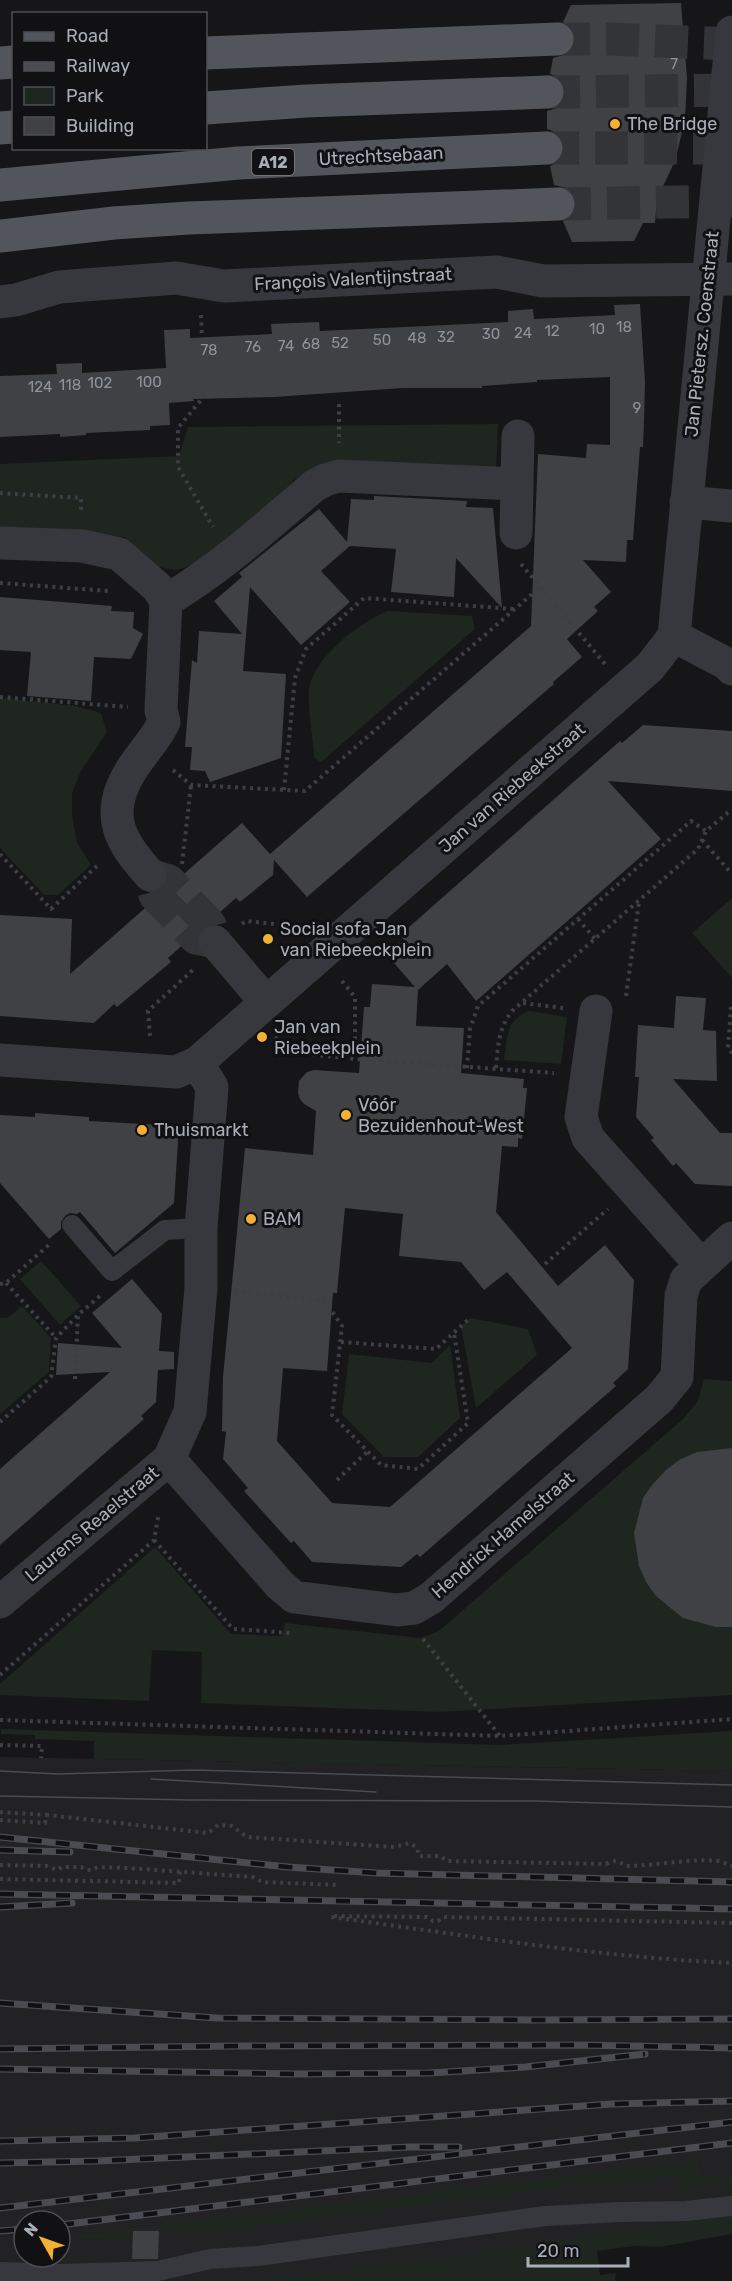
<svg xmlns="http://www.w3.org/2000/svg" width="732" height="2281" viewBox="0 0 732 2281" font-family="Rubik,sans-serif">
<style>
.built{fill:#222225;fill-rule:evenodd}
.green{fill:#1e261f}
.building{fill:#404145;fill-rule:evenodd}
.lines{fill:none;stroke-linecap:round;stroke-linejoin:round}
.minor-tunnel{stroke:#333438;stroke-width:33;stroke-dasharray:33 16;stroke-linecap:butt}
.primary-tunnel{stroke:#333438;stroke-width:33;stroke-dasharray:33 16;stroke-linecap:butt}
.path{stroke:#3d3f44;stroke-width:4;stroke-dasharray:3 4.5;stroke-linecap:butt}
.service{stroke:#37383d;stroke-width:20}
.minor{stroke:#37383d;stroke-width:33}
.primary{stroke:#53555c;stroke-width:33}
.tram{stroke:#4a4c52;stroke-width:1.5}
.rail-casing{stroke:#4a4c52;stroke-width:7}
.rail{stroke:#111113;stroke-width:4.5;stroke-dasharray:14;stroke-linecap:butt}
.poi-dot{fill:#f2b134;stroke:#111113;stroke-width:2}
.labels{text-anchor:middle;dominant-baseline:central;stroke-width:6;stroke-linejoin:round;paint-order:stroke}
.number-label{font-size:15px;fill:#8e929b}
.shield{fill:#111113;stroke:#7b7e86;stroke-width:1.5}
.shield-label{font-size:16px;font-weight:bold;fill:#a8adb8}
.poi-label{font-size:18px;fill:#a8adb8;stroke:#111113;text-anchor:start}
.street-label{font-size:18px;fill:#a8adb8;stroke:#111113}
</style>
<rect width="100%" height="100%" fill="#161618"/>
<path class="built" d="M0 1757 732 1771V2219L302 2281H0ZM24 2221H60V2257H24Z"/>
<path class="green" d="M498 424 496 468 314 469 294 480 238 537 201 563 176 570 158 567 125 537 0 530V464L179 456 188 427Z
M388 611 472 616 475 629 321 762 314 758C313 736 308 713 309 692 311 659 360 622 388 611Z
M0 698 76 706 101 713 107 732 81 771 72 793V815L77 843 91 865 58 895H44L0 848Z
M732 898V978L692 933Z
M529 1011 567 1017 561 1064 504 1060C507 1038 506 1020 529 1011Z
M41 1261 81 1306 60 1325 20 1279Z
M22 1306 51 1338 49 1372 0 1414V1318H7Z
M470 1318 528 1329 537 1355 476 1408 461 1326Z
M450 1345 460 1418 418 1457H384L342 1414 349 1354 432 1363Z
M704 1379 732 1381V1695L439 1712 201 1703 202 1652 152 1650 149 1701 0 1695V1684L155 1547 231 1634 282 1636 285 1623 420 1638 439 1631 683 1419 698 1401Z
M1 1729 500 1745 732 1731V1771L94 1759V1741L35 1739V1735L1 1734Z
M698 2160 700 2173 702 2176 732 2175V2183L681 2191 678 2176 599 2187 594 2184 199 2234 159 2235 158 2231H133V2238L112 2240 78 2239V2235Z
M732 2214V2234L660 2247 635 2246 597 2251 600 2275 616 2273 615 2281H258L496 2251Z"/>
<path class="building" d="M681 3 687 78 685 120 675 161 657 199 655 223H643L634 241 572 242 563 221 574 213 577 203 573 194 567 188 554 185 550 166 557 163 562 157 565 147 561 137 555 132 547 129V111L557 108 564 100 566 92 562 82 556 76 550 74 553 58 567 54 574 47 576 39 572 29 563 22 571 5Z
M640 304 645 382 644 421 643 447H640L633 540H627L626 562 583 560 611 592 594 607 598 611 567 639 582 657 553 682 554 684 307 897 274 860 273 875 240 902 236 898 168 958 171 962 117 1007 114 1004 94 1023 0 1016V915L72 919 70 974 242 823 270 854 531 626 538 454 586 458 587 444 610 445V377L537 380V382L482 386V388H403L274 397 193 399 194 401 169 403 170 425 150 426V430L86 433V435L60 437V434L0 437V376L57 374 56 364 82 363V373L166 368 164 330 190 329V338L272 334 271 324 319 322 320 331 426 326 508 322V311L533 309 534 319 615 315 614 305Z
M374 496 467 501 466 507 493 508 502 608 456 558 454 597 391 592 396 549 350 546 321 571 350 602 301 645 250 587 243 671 286 674 281 758 210 782 205 771 190 770 192 747H185L192 660 197 663 199 631 242 634 214 601 242 577 239 573 319 509 347 542 351 499 374 500Z
M0 597 112 606 111 611 134 612 133 628 143 634 131 659 94 657 91 701 27 696 31 652 0 650Z
M643 725 732 731V791L608 781 661 839 476 1001 447 964 418 990 416 1026 464 1028 461 1073 524 1079 523 1088H527L522 1139 518 1138V1147L502 1146 496 1212 558 1286 605 1245 634 1280 628 1369 613 1383 616 1386 420 1557 417 1554 401 1567 312 1562 294 1541 291 1543 244 1491 248 1488 223 1459 226 1432 222 1431 223 1377 245 1148 313 1155 316 1111 304 1104 300 1099 298 1093 299 1081 307 1072 314 1070 359 1073 364 1007H370L372 984 415 987 386 954 404 940 400 935 620 741 622 743ZM345 1208 403 1214 399 1256 461 1262 484 1290 507 1272 572 1348 390 1507 332 1503 277 1441 283 1368 327 1371 333 1293H337Z
M676 996 706 998 703 1030 716 1031 717 1081 673 1079 720 1133H732V1186L695 1184 676 1163 673 1166 651 1140 654 1138 636 1117 639 1077H635L638 1025 674 1028Z
M35 1113 89 1117V1121L179 1126 174 1203 115 1253 80 1212 77 1214 70 1213 65 1216 61 1222V1229L49 1239 0 1183V1115L35 1117Z
M132 1279 162 1314 159 1351 174 1352V1369L158 1370 156 1402 141 1416 144 1419 0 1545V1469L110 1372 56 1375 58 1343 122 1348 92 1313Z
M732 1448V1627H716L683 1618 656 1596 646 1582 639 1566 634 1533 643 1498 652 1485 666 1470 679 1460 697 1452Z
M133 2231H159L158 2259H132Z"/>
<g class="lines">
<path class="minor-tunnel" d="M150 875 169 881 210 925 215 942 196 938 155 895Z"/>
<path class="primary-tunnel" d="M557 39H610L732 44
M547 92 732 90
M546 148H732
M558 204 732 201"/>
<path class="path" d="M201 315 202 337
M205 395 178 428V467L213 527
M339 404V443
M0 493 81 498V512
M521 564 605 664
M0 583 109 591
M0 697 128 707
M173 770 191 785 305 791 539 588
M284 790 295 678 306 649 364 598 514 609
M702 840 732 874
M0 854 51 909 99 864
M182 864 191 785
M578 919 595 939
M242 924 246 921 292 926 297 931
M342 981 355 997V1059
M626 996 639 902
M523 1003 563 1008
M731 1007 728 1048 732 1053
M150 1036 148 1011 195 968
M275 1037 288 1052 355 1059 554 1073
M467 1068 470 1029 478 1006 691 821 706 831
M496 1068C498 1047 498 1029 512 1011L698 849 706 831 731 810
M545 1264 608 1209
M6 1283 56 1338
M0 1284 6 1283 52 1242
M234 1291 325 1301 342 1326 332 1415 381 1465 418 1469 468 1423 454 1333
M341 1342 436 1349 470 1318
M75 1379 78 1315
M0 1422 51 1377 56 1338 78 1315 101 1295
M337 1480 367 1452
M154 1540 233 1629 291 1633
M423 1639 500 1736
M0 1675 154 1540 159 1513
M0 1720 500 1736 732 1719
M0 1745 42 1746 41 1758
M0 1812 47 1815
M0 1820 45 1823 47 1815 208 1833 218 1825 232 1826 247 1837 394 1847 410 1843 417 1848 419 1856H440L447 1861 606 1864C614 1860 618 1860 625 1866 656 1866 688 1858 719 1861 724 1862 727 1865 732 1866
M0 1865 47 1866 57 1870 62 1867H81L86 1870H92L98 1867 128 1868 253 1877 262 1882 338 1885
M0 1879 179 1883 180 1871
M732 1923 443 1917 438 1921H433L427 1917 331 1916V1917C464 1935 597 1957 732 1963"/>
<path class="service" d="M72 1225 112 1271 165 1230 201 1228
M0 2272 59 2274 158 2271 210 2259 258 2256 545 2216 621 2212 686 2211 732 2206"/>
<path class="minor" d="M0 302 16 300 59 287 176 278 224 286 497 272 543 281 732 279
M686 502 732 506
M516 533 518 436
M0 543 82 546 119 554 158 588 166 601 161 710 164 722C155 741 140 755 130 772 104 815 120 842 150 875
M166 601C221 568 266 527 314 486L325 480 339 476 517 484
M674 636 732 32
M674 636 727 664 732 669
M215 942 266 1002
M596 1011 581 1117 588 1138 701 1265
M0 1060 176 1072 197 1063 650 667 674 636
M169 1459 280 1585 294 1597 397 1610 414 1608 431 1598 659 1399 677 1377 681 1296 686 1280 732 1238
M0 1602 169 1459 190 1412 201 1288V1228L212 1087 197 1063"/>
<path class="primary" d="M206 53 557 39
M0 63 14 62
M206 108 306 101 547 92
M0 128 14 127
M0 185 239 163 546 148
M0 236 114 223 189 218 558 204"/>
<path class="tram" d="M0 1771 58 1774 195 1770 732 1785
M151 1779 376 1792
M0 1796 191 1800 535 1801 732 1807"/>
<g class="rail-casing">
<path id="rail" d="M0 1837 288 1867 376 1873 732 1882
M0 1850 70 1852
M0 1894 732 1909
M0 1907 72 1903
M0 2003 217 2018 532 2020 732 2019
M0 2049 235 2046 579 2045 732 2048
M0 2069 296 2074 430 2073 525 2067 645 2054
M0 2141 135 2138 611 2104 732 2101
M0 2163 97 2161 409 2147H459
M0 2208 732 2122
M60 2225 732 2143
M0 2231 24 2229"/>
</g>
<use href="#rail" class="rail"/>
</g>
<g class="poi-dot">
<circle cx="615" cy="124" r="6"/>
<circle cx="268" cy="939" r="6"/>
<circle cx="262" cy="1037" r="6"/>
<circle cx="346" cy="1115" r="6"/>
<circle cx="142" cy="1130" r="6"/>
<circle cx="251" cy="1219" r="6"/>
</g>
<g class="labels">
<g class="number-label">
<text x="674" y="64">7</text>
<text x="624" y="327">18</text>
<text x="597" y="329">10</text>
<text x="552" y="331">12</text>
<text x="523" y="333">24</text>
<text x="491" y="334">30</text>
<text x="446" y="337">32</text>
<text x="417" y="338">48</text>
<text x="382" y="340">50</text>
<text x="340" y="343">52</text>
<text x="311" y="344">68</text>
<text x="286" y="346">74</text>
<text x="253" y="347">76</text>
<text x="209" y="350">78</text>
<text x="149" y="382">100</text>
<text x="100" y="383">102</text>
<text x="70" y="385">118</text>
<text x="40" y="387">124</text>
<text x="637" y="408">9</text>
</g>
<rect class="shield" x="252" y="149" width="42" height="26" rx="4.5"/>
<g class="shield-label">
<text x="273" y="162">A12</text>
</g>
<g class="poi-label">
<text x="627" y="124">The Bridge</text>
<text x="280" y="929">Social sofa Jan<tspan x="280" dy="21">van Riebeeckplein</tspan></text>
<text x="274" y="1027">Jan van<tspan x="274" dy="21">Riebeekplein</tspan></text>
<text x="358" y="1105">Vóór<tspan x="358" dy="21">Bezuidenhout-West</tspan></text>
<text x="154" y="1130">Thuismarkt</text>
<text x="263" y="1219">BAM</text>
</g>
<g class="street-label">
<text transform="translate(381 156) rotate(-3)">Utrechtsebaan</text>
<text transform="translate(353 279) rotate(-3)">François Valentijnstraat</text>
<text transform="translate(702 334) rotate(-84)">Jan Pietersz. Coenstraat</text>
<text transform="translate(512 788) rotate(-41)">Jan van Riebeekstraat</text>
<text transform="translate(92 1524) rotate(-40)">Laurens Reaelstraat</text>
<text transform="translate(503 1535) rotate(-41)">Hendrick Hamelstraat</text>
</g>
</g>
<rect x="12" y="12" width="195" height="138" fill="#111113" stroke="#4d4f55" stroke-width="1.5"/>
<rect x="24" y="32" width="30" height="9" fill="#53555c" stroke="#4d4f55" stroke-width="1.5"/>
<text x="66" y="42" font-size="18" fill="#a8adb8">Road</text>
<rect x="24" y="62" width="30" height="9" fill="#4a4c52" stroke="#4d4f55" stroke-width="1.5"/>
<text x="66" y="72" font-size="18" fill="#a8adb8">Railway</text>
<rect x="24" y="87" width="30" height="18" fill="#1e261f" stroke="#4d4f55" stroke-width="1.5"/>
<text x="66" y="102" font-size="18" fill="#a8adb8">Park</text>
<rect x="24" y="117" width="30" height="18" fill="#404145" stroke="#4d4f55" stroke-width="1.5"/>
<text x="66" y="132" font-size="18" fill="#a8adb8">Building</text>
<g transform="translate(42 2239) rotate(310)"><circle r="28" fill="#111113" stroke="#4d4f55" stroke-width="1.5"/>
<path d="M0-4.5L10 22L0 15L-10 22Z" fill="#f2b134"/>
<text y="-9" font-size="16" font-weight="bold" text-anchor="middle" fill="#a8adb8">N</text>
</g>
<path d="M528 2257v9h100v-9" fill="none" stroke="#a8adb8" stroke-width="3"/>
<text x="537" y="2257" font-size="18" fill="#a8adb8" stroke="#111113" stroke-width="4.5" paint-order="stroke">20 m</text>
</svg>
